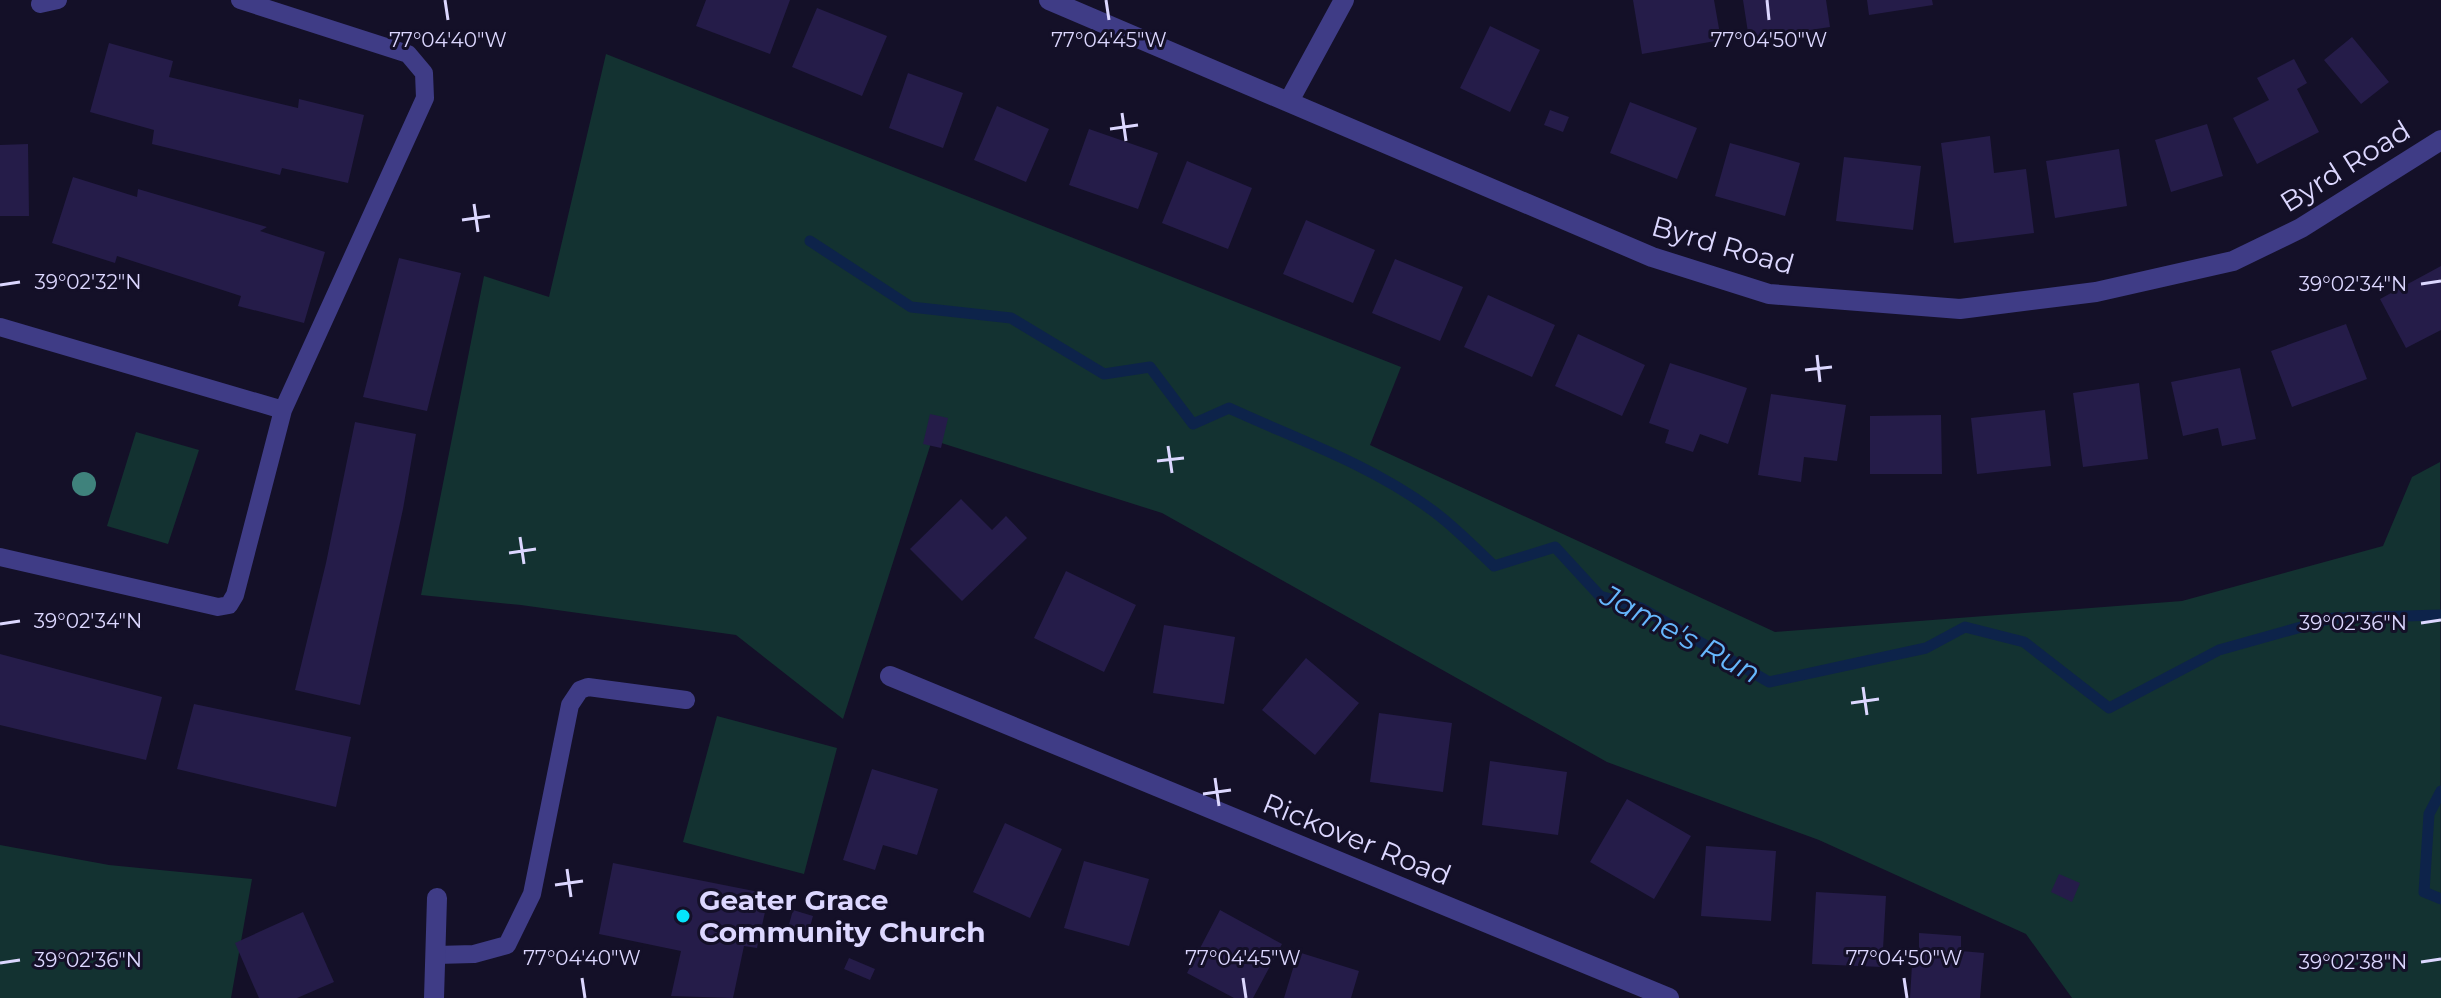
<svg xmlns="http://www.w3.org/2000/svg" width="2441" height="998" viewBox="0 0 2441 998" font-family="Montserrat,sans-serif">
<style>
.green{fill:#133231}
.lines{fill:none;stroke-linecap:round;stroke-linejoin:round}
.stream{stroke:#0d234a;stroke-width:11}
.building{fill:#251c49}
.lane{stroke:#3f3c86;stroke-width:18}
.street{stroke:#3f3c86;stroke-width:20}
.tree{fill:#3f827c}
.ticks{fill:none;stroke:#dcd7ff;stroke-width:3}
.poi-dot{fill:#05e3fc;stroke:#141028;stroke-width:3}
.labels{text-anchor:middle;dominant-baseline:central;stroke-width:6;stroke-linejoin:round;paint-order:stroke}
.street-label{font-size:28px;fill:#dcd7ff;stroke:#141028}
.poi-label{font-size:28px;font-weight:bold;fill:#dcd7ff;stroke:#141028;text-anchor:start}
.water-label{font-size:30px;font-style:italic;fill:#66b7fd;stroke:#141028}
.ticks-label{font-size:20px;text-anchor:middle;fill:#dcd7ff;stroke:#141028;stroke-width:6;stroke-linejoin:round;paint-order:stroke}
</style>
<rect width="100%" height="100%" fill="#141028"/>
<path class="green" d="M606 54 1401 367 1370 445 1775 632 2182 601 2383 546 2412 477 2440 462 2441 998H2072L2026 934 1819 840 1607 762 1162 513 932 440 843 719 736 635 521 605 421 595 484 276 549 297Z
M136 432 199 450 168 544 107 526Z
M717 716 837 748 804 874 683 842Z
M0 845 109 865 252 879 231 998H0Z"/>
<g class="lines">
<path class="stream" d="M810 241 911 307 1011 318 1104 374 1150 367 1193 424 1229 408C1296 439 1369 464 1429 508 1452 524 1473 546 1494 566L1555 547 1600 596 1641 608 1769 682 1926 648 1965 627 2024 642 2109 708 2219 650 2333 618 2441 615
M2441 791 2429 814 2424 892 2441 899"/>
</g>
<path class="building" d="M706 0H790L770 54 696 26Z
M1633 0H1714L1721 40 1642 54Z
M1743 0H1826L1830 27 1749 39Z
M1867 0H1932L1933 5 1869 15Z
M817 8 887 36 862 96 792 67Z
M1490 26 1540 50 1510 112 1460 88Z
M2352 37 2389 82 2361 104 2324 60Z
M109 43 173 61 169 77 298 108 299 99 364 115 348 183 282 168 280 175 152 144 154 130 90 112Z
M2294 59 2307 83 2297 89 2319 132 2257 164 2233 118 2269 100 2257 78Z
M908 73 963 93 943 148 889 128Z
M1630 102 1697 128 1677 179 1610 153Z
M997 106 1049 129 1026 182 974 160Z
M1550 110 1569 117 1563 132 1544 125Z
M2207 124 2223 176 2171 192 2155 140Z
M1089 129 1158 153 1138 209 1069 185Z
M1990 136 1994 173 2026 169 2034 233 1954 243 1941 143Z
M1730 143 1800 163 1785 216 1715 196Z
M28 144 29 216H0V145Z
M2119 149 2127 206 2055 218 2046 161Z
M1844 157 1921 166 1913 230 1836 221Z
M1187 161 1252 188 1228 249 1162 223Z
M73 177 137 197 138 189 267 227 260 231 325 252 304 323 238 306 241 296 117 256 115 263 52 243Z
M1306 220 1375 250 1353 303 1283 274Z
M399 258 461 273 427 411 363 397Z
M1395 259 1463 287 1440 341 1372 313Z
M2441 266V330L2406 348 2380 299Z
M1488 295 1555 325 1532 377 1464 347Z
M2346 324 2367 379 2292 407 2271 351Z
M1578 334 1645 365 1622 416 1555 386Z
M1670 363 1747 388 1728 444 1700 434 1693 452 1665 443 1669 430 1649 423Z
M2240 368 2256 439 2222 446 2218 428 2183 436 2171 382Z
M2139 383 2148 459 2083 467 2073 393Z
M1771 394 1846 405 1837 461 1804 457 1801 482 1758 475Z
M2045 410 2051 466 1977 474 1971 418Z
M930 414 948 418 941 448 923 444Z
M1941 415 1942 474H1870V416Z
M355 422 416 434 403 509 360 705 295 690 326 563Z
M961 499 992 530 1006 516 1027 538 962 601 910 549Z
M1066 571 1136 605 1104 672 1034 638Z
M1164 625 1235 637 1224 704 1153 693Z
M0 654 162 697 146 760 0 725Z
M1306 658 1359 703 1315 755 1262 710Z
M194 704 351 737 336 807 177 769Z
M1379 713 1452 723 1443 792 1370 782Z
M1490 761 1567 772 1558 835 1482 825Z
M872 769 938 789 917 855 883 845 875 870 843 860Z
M1627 799 1691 836 1654 899 1590 862Z
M1005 823 1062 849 1030 918 973 892Z
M1706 846 1776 851 1771 921 1701 916Z
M1084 861 1149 879 1129 946 1064 928Z
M613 863 769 894 757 948 744 946 733 998 671 996 681 951 599 934Z
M2059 874 2080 883 2072 902 2051 892Z
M1816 892 1886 896 1882 967 1812 964Z
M793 910 813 916 807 938 787 932Z
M1220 910 1282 944 1253 998H1234L1187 973Z
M303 912 334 982 297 998H259L235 943Z
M1919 933 1961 936V951L1984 953 1980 998H1910L1913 948H1919Z
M1298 952 1359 971 1351 998H1284Z
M849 958 875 969 870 980 844 969Z"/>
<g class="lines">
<path class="lane" d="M240 0 408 54 424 73 425 98 283 410
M40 4 58 0
M0 327 283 410 235 595 229 605 218 607 0 557
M436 955 474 954 507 945 532 894 570 705 580 690 588 687 686 700"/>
<path class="street" d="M1049 0 1652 257 1769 294 1960 309 2096 292 2233 261 2301 228 2441 140
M1289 101 1344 0
M890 676 1669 998
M434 998 437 898"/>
</g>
<circle class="tree" cx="84" cy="484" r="12"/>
<path class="ticks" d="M445 0 448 20M1106 0 1109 20M1767 0 1769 20M1122 113 1126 141M1110 129 1138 125M474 204 478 232M462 220 490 216M2421 284 2441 281M0 285 20 282M1817 355 1820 382M1805 370 1832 367M1168 446 1172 473M1157 461 1184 458M520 537 524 564M509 553 536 549M2421 623 2441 620M0 624 20 621M1863 687 1867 715M1851 703 1879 699M1215 778 1219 806M1203 794 1231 790M567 869 571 897M555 885 583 881M2421 962 2441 959M0 963 20 960M582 978 585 998M1243 978 1246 998M1904 978 1907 998"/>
<circle class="poi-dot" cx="683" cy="916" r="8"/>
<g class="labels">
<g class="street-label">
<text transform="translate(2345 166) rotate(-32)">Byrd Road</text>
<text transform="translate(1723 245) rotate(16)">Byrd Road</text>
<text transform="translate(1357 839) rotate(22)">Rickover Road</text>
</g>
<g class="poi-label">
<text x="699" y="900">Geater Grace<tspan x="699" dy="32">Community Church</tspan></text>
</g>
<g class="water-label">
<text transform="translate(1681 634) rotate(28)">Jame's Run</text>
</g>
</g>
<g class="ticks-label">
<text x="448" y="47">77°04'40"W</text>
<text x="1109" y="47">77°04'45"W</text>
<text x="1769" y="47">77°04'50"W</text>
<text x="88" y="289">39°02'32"N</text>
<text x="2353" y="291">39°02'34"N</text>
<text x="88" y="628">39°02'34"N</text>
<text x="2353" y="630">39°02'36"N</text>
<text x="582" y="965">77°04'40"W</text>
<text x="1243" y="965">77°04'45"W</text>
<text x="1904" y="965">77°04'50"W</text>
<text x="88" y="967">39°02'36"N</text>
<text x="2353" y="969">39°02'38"N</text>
</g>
</svg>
